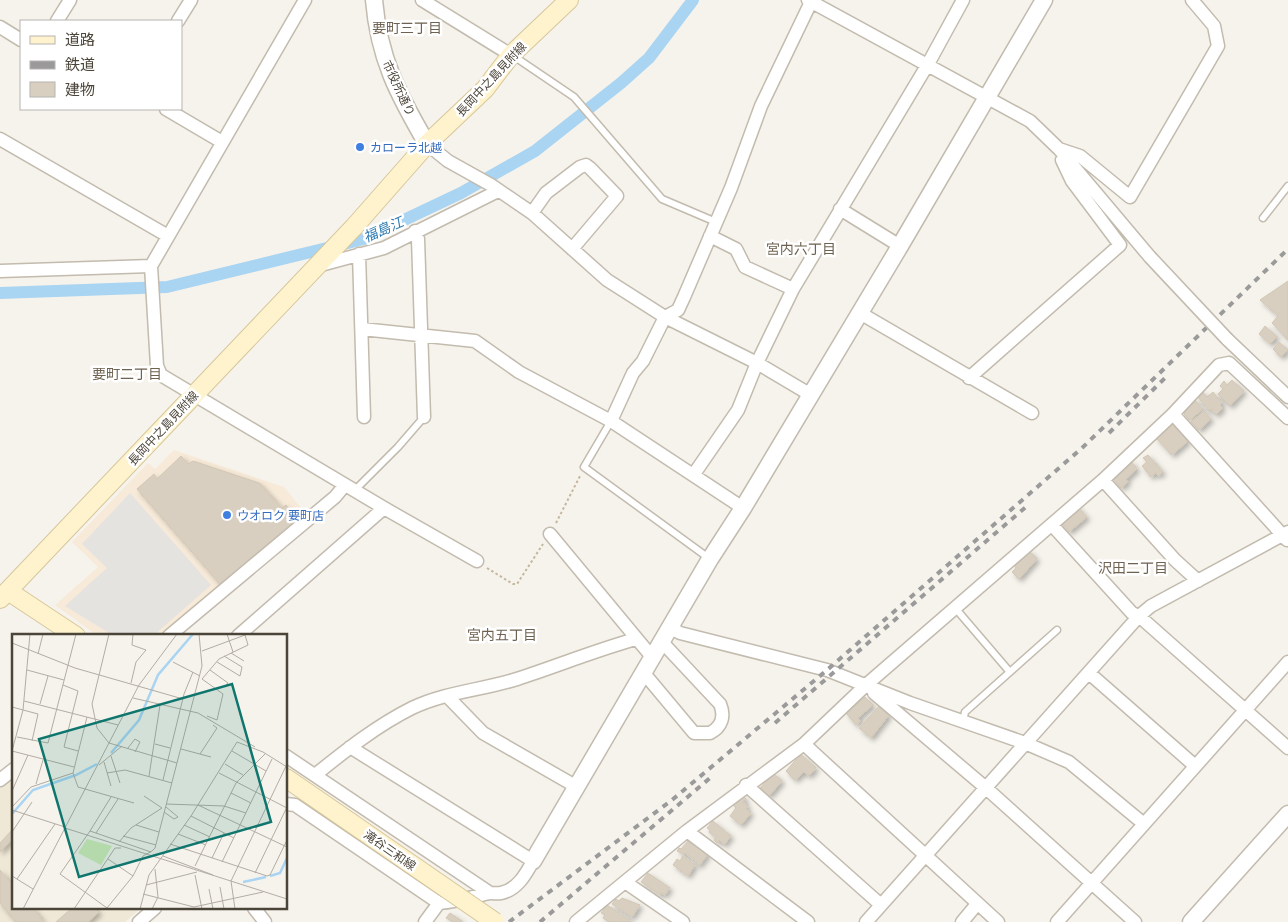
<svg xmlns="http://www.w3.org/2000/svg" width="1288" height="922" viewBox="0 0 1288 922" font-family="'Noto Sans','Noto Sans JP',sans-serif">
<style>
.commercial{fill:#f7ead8}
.education{fill:#efe8d6}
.parking{fill:#e5e3e0}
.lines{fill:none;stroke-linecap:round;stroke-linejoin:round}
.canal{stroke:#a9d4f2;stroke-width:12}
.building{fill:#d8cfc1;stroke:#d3c7b4;filter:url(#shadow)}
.service-casing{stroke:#c2bbae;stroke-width:9}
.minor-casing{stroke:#c2bbae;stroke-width:15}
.tertiary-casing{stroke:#c2bbae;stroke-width:19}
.secondary-casing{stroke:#d6c79b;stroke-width:20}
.path{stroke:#c4b79f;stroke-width:2;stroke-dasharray:2.5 2.5;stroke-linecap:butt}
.service{stroke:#fff;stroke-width:6}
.minor{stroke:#fff;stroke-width:12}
.tertiary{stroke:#fff;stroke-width:16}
.secondary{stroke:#fff3cd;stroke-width:18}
.rail{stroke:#9a9a9a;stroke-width:4;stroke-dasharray:6 6;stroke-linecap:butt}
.minor-bridge-casing{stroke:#c2bbae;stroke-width:15;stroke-linecap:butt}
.secondary-bridge-casing{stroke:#d6c79b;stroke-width:20;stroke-linecap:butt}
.minor-bridge{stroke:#fff;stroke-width:12}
.secondary-bridge{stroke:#fff3cd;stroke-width:18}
.shop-dot{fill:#3f7fe0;stroke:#fff;stroke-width:2}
.labels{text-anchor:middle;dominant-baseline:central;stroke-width:5;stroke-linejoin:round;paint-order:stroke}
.street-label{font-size:12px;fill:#4b4439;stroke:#fff}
.shop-label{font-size:12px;fill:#366cbe;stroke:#fff;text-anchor:start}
.neighbourhood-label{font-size:14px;fill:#6e6250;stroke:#fff}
.water-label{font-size:14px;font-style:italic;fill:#2e7ab2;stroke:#fff}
.inset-river{fill:none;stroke:#a9d4f2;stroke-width:2.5}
.inset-road{fill:none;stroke:#b2ada4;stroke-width:1}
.view{fill:#0f766e;fill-opacity:0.15;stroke:#0f766e;stroke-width:2.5}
.inset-edge{fill:none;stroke:#4b4439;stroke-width:2.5}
</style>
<defs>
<filter id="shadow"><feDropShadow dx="3" dy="3" stdDeviation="2.5" flood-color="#0004"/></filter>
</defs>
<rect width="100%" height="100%" fill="#f6f3ec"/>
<path class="commercial" d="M174 450 284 487 307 515 163 636H98L55 605 98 567 72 542 148 463 155 469Z"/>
<path class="education" d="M14 776V908H141L125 922H0V787Z"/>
<path class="parking" d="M130 493 211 585 153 636H114L65 606 107 568 82 544Z"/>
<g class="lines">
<path class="canal" d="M0 293 167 287 364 239 461 193 535 151 621 83 649 58 693 0"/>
</g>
<path class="building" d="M1288 281V340L1272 323 1278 316 1260 300Z
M1265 326 1277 337 1270 344 1259 334Z
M1279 342 1288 350 1281 357 1273 349Z
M1232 380 1244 391 1230 406 1218 394 1223 389 1220 386 1224 381 1227 385Z
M1202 391 1207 397 1213 392 1222 403 1220 405 1223 408 1216 415 1211 409 1209 411 1197 396Z
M1194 399 1203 409 1190 420 1184 414 1186 412 1183 409Z
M1204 411 1211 419 1199 430 1191 422Z
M1171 423 1188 441 1172 455 1155 437Z
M1148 455 1163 472 1158 476 1156 473 1151 477 1142 466 1147 462 1143 458Z
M181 456 188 464 193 461 259 483 282 508 286 505 299 522 220 584 137 489 154 474 157 479Z
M1131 461 1137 469 1126 479 1128 482 1121 488 1112 478Z
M1077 506 1087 517 1069 532 1060 521Z
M1028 550 1037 559 1019 579 1012 572 1016 568 1014 565Z
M865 697 873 705 858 718 861 721 856 725 846 713Z
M879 706 889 715 871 738 859 728Z
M801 754 816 768 809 776 804 772 795 780 786 771Z
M773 773 782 781 769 796 760 788Z
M741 795 746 799 743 802 748 806 746 809 751 813 741 825 730 816 736 808 733 805Z
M713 821 731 836 724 845 719 840 717 843 714 840 716 838 709 832 710 830 707 828Z
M14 828V837L0 852V843Z
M688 841 691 844 693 842 708 854 699 866 696 863 697 862 685 853 684 855 677 851 679 848 681 849Z
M683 856 695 865 688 876 673 865 677 859 680 861Z
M0 870 14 886V908H33L44 922H16L0 903Z
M648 873 670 888 665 895 661 893 660 895 641 882Z
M622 898 640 905 632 917 612 904 616 899 619 901Z
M607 905 630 920 629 922H609L603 918 605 915 601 913Z
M72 908H95L99 912 88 922H56Z
M450 913 462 921 461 922H453L446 918Z"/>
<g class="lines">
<g class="service-casing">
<path id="service" d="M512 55 574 97 662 199 716 222
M1263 218 1288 186
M611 421 584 467 710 559
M355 490 398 447 424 417
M956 609 1009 671
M963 721 965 712 1057 630"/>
</g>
<g class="minor-casing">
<path id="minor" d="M305 0 151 266 157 366 161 375 384 508 477 561
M422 0 511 55
M808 0 1030 121 1059 149 1150 257
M57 21 70 0
M178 21 191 0
M0 27 21 40
M166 109 222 142
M0 139 168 236
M427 144 448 161 491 185 532 213 607 280 665 317 757 363 811 395
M1059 149 1080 156 1130 197 1218 46 1214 26 1192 0
M840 209 900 246
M532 213 546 193 580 167 586 165 590 168 617 196 572 249
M415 231 418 239 424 417
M710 236 736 249 745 267 793 289
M359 254 364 417
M317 266 384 248 498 191
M0 271 151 266
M860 313 1032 413
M362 329 475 341 519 372 611 421 743 508
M1227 339 1288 397
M969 378 1120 245 1072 181 1062 160
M1173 414 1287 540
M611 421 633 373 643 361 665 317 678 310 684 297 731 188 761 106 811 2
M694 474 738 410 757 363 793 289 928 64 963 0
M1103 480 1175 560 1198 581
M1052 525 1132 613 1139 616 1288 748
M550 534 652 657
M671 628 680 633 827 670 910 703 1025 743 1069 762 1144 824
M169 636 335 497 345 485
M238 636 384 508
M643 672 694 733H710C722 727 725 716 720 704L662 642
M1089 673 1194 765
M874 693 986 788 1135 922
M447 696 483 733 577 787
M804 744 998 922
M286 756 490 893
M315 775C345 751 376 726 412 708 445 692 483 690 517 679 557 666 596 650 636 639
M0 780 14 769
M746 785 881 905
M286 804 295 805 439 903C455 902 469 898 485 894 490 892 495 894 501 893 517 890 526 874 533 861L350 747
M687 831 808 922
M625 882 683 922
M254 908 265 922
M139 922 155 908
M425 922 439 903
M576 922 687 831 804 744 866 685 1103 480 1173 414 1219 365 1229 363 1288 418
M866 922 1139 616 1151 606 1288 532
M962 922 977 904
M1057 922 1288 662"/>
</g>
<g class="tertiary-casing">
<path id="tertiary" d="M374 0C379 59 398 94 427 144
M533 861 710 559 743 508 900 246 1044 0
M1191 922 1288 814"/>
</g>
<g class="secondary-casing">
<path id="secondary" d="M8 591 76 636
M0 599 354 227 427 144 485 89 511 55 569 0
M286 778 350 822"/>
</g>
<path class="path" d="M556 523 580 476
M487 568 513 584H517L543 544"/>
<use href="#service" class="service"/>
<use href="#minor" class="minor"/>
<use href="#tertiary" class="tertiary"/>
<use href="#secondary" class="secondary"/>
<path class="rail" d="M1109 433 1166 377
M775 723 1027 506
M509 922 672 800 827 670 1082 448 1288 249
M540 922 710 778"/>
<g class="minor-bridge-casing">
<path id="minor-bridge" d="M1150 257 1227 339"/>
</g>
<g class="secondary-bridge-casing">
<path id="secondary-bridge" d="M350 822 495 922"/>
</g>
<use href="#minor-bridge" class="minor-bridge"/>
<use href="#secondary-bridge" class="secondary-bridge"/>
</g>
<g class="shop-dot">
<circle cx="360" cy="147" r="5"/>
<circle cx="227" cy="515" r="5"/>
</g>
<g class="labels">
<g class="street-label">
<text transform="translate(491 79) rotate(-47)">長岡中之島見附線</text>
<text transform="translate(399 88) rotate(65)">市役所通り</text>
<text transform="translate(163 428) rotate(-47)">長岡中之島見附線</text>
<text transform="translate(390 850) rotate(35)">滝谷三和線</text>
</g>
<g class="shop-label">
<text x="370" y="147">カローラ北越</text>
<text x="237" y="515">ウオロク 要町店</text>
</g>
<g class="neighbourhood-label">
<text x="407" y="27">要町三丁目</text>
<text x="801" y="248">宮内六丁目</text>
<text x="127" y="373">要町二丁目</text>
<text x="1133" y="567">沢田二丁目</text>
<text x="502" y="634">宮内五丁目</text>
</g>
<g class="water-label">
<text transform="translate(383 229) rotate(-24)">福島江</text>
</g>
</g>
<g transform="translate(12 634)">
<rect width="275" height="275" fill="#f6f3ec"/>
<path d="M75 205 100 212 89 231 66 219Z" fill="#d2eab5"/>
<path class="inset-river" d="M99 119 127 86 146 41 181 0M0 180 21 156 64 141 85 130M258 242 268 239 275 224M231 248 254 243"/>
<path class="inset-road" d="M97 0 80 70 85 94 97 109 165 129M215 0 221 18M0 9 63 34 171 65M190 17 233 1 236 11 207 25 190 45M219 19 232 27M26 20 31 0M161 28 188 42M205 28 228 42 230 33 212 22M15 36 52 46M198 36 216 49 214 51M190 45 211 60 205 86 195 82M119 49 124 28 134 16 120 11 121 0M51 51 66 57 52 113 66 117M121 64 186 79 243 113M12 67 106 91M28 70 36 42M0 73 26 80 20 107M75 83 61 139 66 153 122 169M5 103 36 109 64 0M143 110 158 114M116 114 123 105 128 108 123 118M169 115 199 123M0 117 62 133M0 117 11 76 18 0M220 117 254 137M251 118 275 133M188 120 205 94 201 91M99 122 108 149M92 128 99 152M213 130 231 141M87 131 110 112M95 139 113 136 160 149M207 139 275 174M137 142 148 71M151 146 172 60 181 38M24 150 31 126M0 157 16 121M219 159 239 169M132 162 150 174M154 170 212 172 234 179M186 171 275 213M0 173 19 153 61 139M0 176 53 193M152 178 162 185 166 183 154 173M179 182 222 204M124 191 147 198M172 191 198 203M53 194 275 265M78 197 99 163M0 198 20 168M84 199 106 165M166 200 194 211M111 202 144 211M107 208 119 194 150 174M158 210 255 242 258 241 275 206M139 218 78 197 48 240 95 274 121 242 131 222 140 217 143 214 190 32 187 0M151 222 201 241M200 224 212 199M96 225 121 242M210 228 260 125M183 232 224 149 253 120M243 239 275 173M183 241 190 275M0 242 21 255M5 245 43 190M134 251 185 238M208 253 212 275M197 255 201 275M131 260 182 273 251 258M11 275 127 51 165 0M62 275 103 214H109M128 275 137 241 179 182 225 108 251 118M140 275 146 263 143 235M223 275 219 247 275 130"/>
<path class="view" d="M220 50 259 188 67 243 27 105Z"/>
<rect width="275" height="275" class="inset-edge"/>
</g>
<rect x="20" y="20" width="162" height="90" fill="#ffffff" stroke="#b7b4b0"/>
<rect x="30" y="36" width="25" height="8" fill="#fff3cd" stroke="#b7b4b0"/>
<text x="65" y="45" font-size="15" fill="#4b4439">道路</text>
<rect x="30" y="61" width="25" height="8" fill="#9a9a9a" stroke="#b7b4b0"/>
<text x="65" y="70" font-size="15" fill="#4b4439">鉄道</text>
<rect x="30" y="82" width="25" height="15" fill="#d8cfc1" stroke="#b7b4b0"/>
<text x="65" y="95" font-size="15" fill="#4b4439">建物</text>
</svg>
